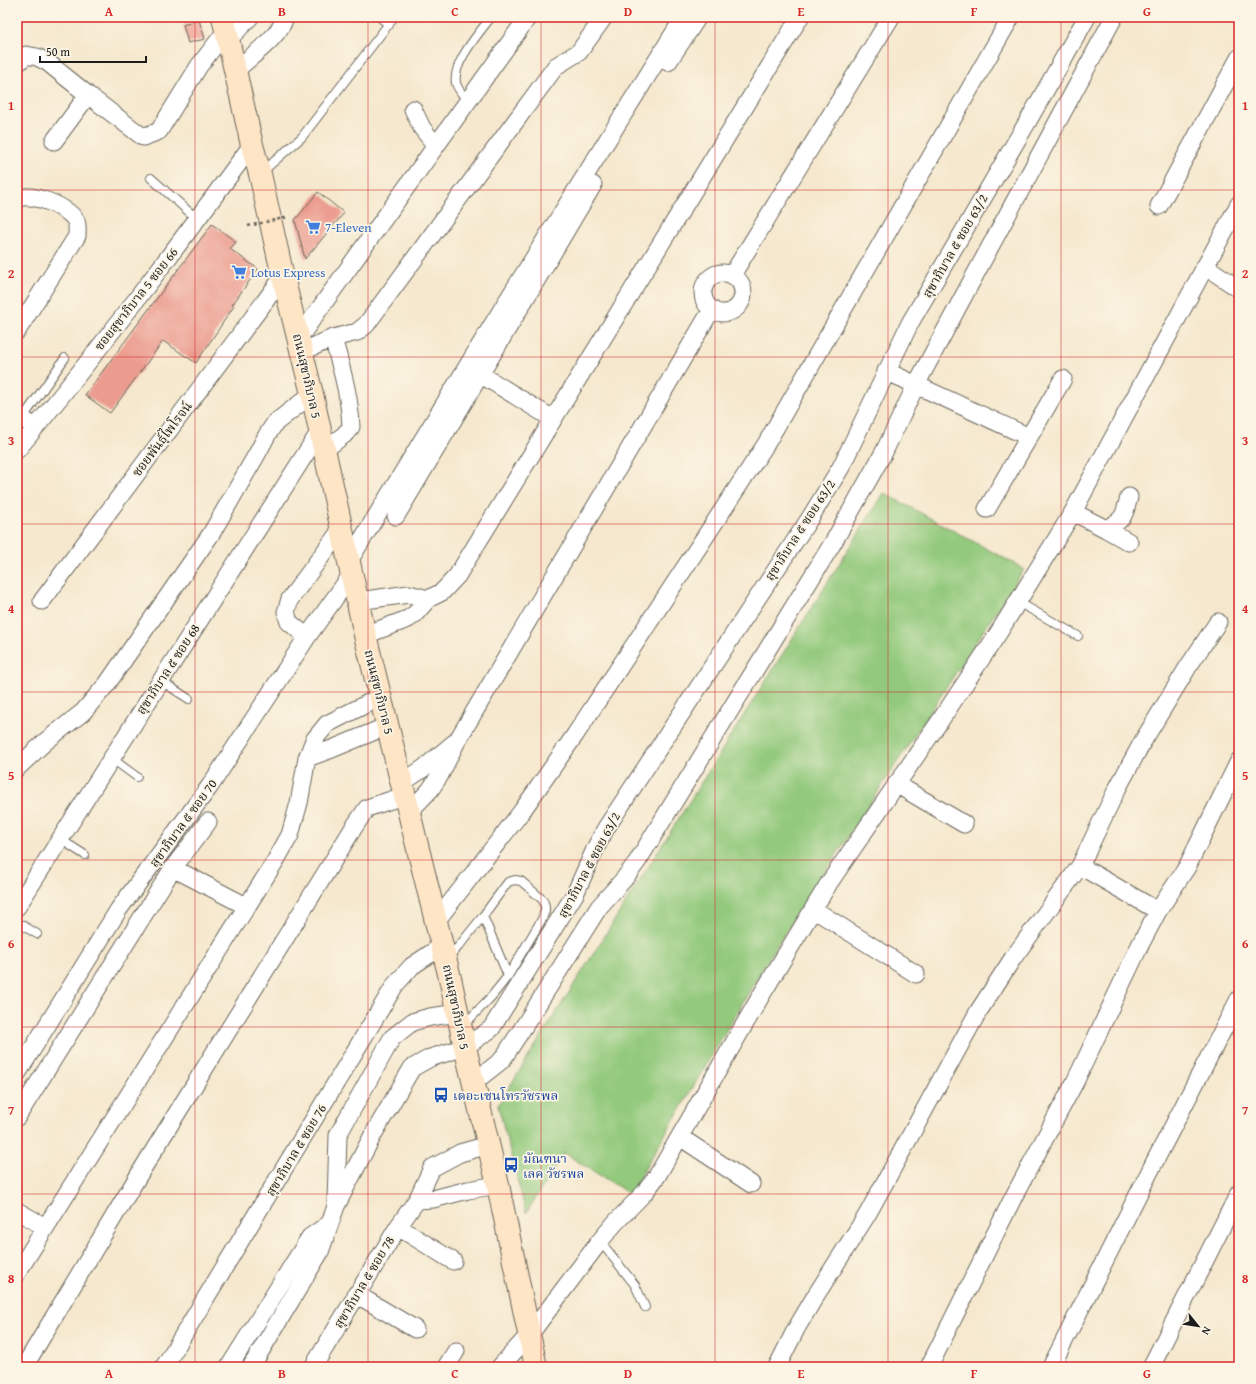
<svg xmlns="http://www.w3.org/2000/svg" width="1256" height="1384" viewBox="0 0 1256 1384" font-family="'Gentium Book Plus','Noto Serif Thai',serif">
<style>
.green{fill:#92c97c;stroke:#57724c}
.building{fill:#eb9c8f}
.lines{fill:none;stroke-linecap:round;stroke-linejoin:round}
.service-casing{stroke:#68635a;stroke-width:10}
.minor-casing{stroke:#68635a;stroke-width:19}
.secondary-casing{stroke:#68635a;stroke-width:24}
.service{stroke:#fff;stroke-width:8}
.minor{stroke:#fff;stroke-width:17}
.secondary{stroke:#fee5c5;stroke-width:22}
.path-bridge{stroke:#68635a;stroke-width:2.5;stroke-dasharray:3 3;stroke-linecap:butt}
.grid{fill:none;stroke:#d62828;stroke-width:1;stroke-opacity:0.55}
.labels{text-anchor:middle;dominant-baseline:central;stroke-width:3.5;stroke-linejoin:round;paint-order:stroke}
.shop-label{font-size:13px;fill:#366cbe;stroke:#fcf5e5;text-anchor:start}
.street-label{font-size:13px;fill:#1c1c1c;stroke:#fcf5e5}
.transit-label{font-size:13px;fill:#164399;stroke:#fcf5e5;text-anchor:start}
.neatline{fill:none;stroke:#d62828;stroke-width:1.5}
.grid-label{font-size:13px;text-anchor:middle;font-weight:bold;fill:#d62828}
</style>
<rect width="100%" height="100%" fill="#fcf5e5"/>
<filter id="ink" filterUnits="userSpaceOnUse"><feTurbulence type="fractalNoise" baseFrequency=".025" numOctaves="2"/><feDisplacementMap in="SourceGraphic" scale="8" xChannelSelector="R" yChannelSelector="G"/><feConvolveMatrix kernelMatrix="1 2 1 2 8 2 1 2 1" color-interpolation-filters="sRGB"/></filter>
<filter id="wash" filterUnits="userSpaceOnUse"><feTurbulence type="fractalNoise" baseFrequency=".012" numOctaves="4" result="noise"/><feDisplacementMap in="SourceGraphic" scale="16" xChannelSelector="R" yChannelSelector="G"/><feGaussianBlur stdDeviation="0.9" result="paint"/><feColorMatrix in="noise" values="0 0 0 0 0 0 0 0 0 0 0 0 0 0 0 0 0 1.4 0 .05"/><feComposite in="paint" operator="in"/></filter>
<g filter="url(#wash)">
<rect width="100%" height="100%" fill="#f5e8ce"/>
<path class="green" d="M884 493 1024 569 772 953 630 1194 564 1153 526 1213 498 1105Z"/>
<g id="blocks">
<path class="building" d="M199 20 205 39 188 43 183 25Z
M318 192 344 213 305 259 295 220Z
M212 224 236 242 230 249 258 269 232 305 234 306 196 363 163 341 110 413 85 395Z"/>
</g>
</g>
<g filter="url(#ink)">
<use href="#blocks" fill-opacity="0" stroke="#68635a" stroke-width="1"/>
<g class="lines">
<g class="service-casing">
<path id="service" d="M380 17 389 25
M468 101C464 96 457 89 456 83 452 63 480 32 491 17
M262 172 302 137 394 17
M151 178 197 219
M22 419 65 358
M1018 602 1078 636
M161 681 189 699
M111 758 137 777
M60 839 85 855
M483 916 508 976
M17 922 37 934
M448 957 459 946 483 916 508 882 515 880 521 881 543 900 545 906V911L542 919 508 976 491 997 463 1026
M600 1241 635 1285 645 1307"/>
</g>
<g class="minor-casing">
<path id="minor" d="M228 40 250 17
M668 62 698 17
M17 64 26 55 37 57 47 62 88 95 143 137 159 131 199 66 226 31
M236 70C251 56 280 37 285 17
M413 109 422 128 436 146
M54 141 88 95
M17 199C31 191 68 207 76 221 78 226 77 230 77 236L17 331
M1159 206 1239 58
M1205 266 1239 289
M703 293a20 20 0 1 1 40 0a20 20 0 1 1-40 0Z
M732 275 891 17
M298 339 528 17
M301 352 333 338 357 332 366 325 556 66 579 52 604 17
M886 371 1029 437
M480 374 553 419
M17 416 36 427
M17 450C99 351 176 248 252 145
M324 450 344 435 351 427C350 396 341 367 333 338
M987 509 1063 379
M1073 512 1106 529C1124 519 1124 517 1129 497
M396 516 593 185
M1106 529 1129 542
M349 561 507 301 684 17
M42 601 283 277
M358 601 409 594 428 599
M365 635 408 619 415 614 428 599 442 592 457 576 800 17
M307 637 289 622 286 612 290 599 342 528
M307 758 332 749 387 726
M17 768 46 741 83 712 107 684 211 534 257 454 267 435 275 423 312 394
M402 783 424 768 454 743
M896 784 964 824
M409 812 430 790 440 775 457 741 712 309
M1080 866 1158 911
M173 868 208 822
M17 907 320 431
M813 909 916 974
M437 920 522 811 575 735 766 444 1011 17
M17 1074 119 909 210 786 307 637 352 574
M474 1082 502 1060 526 1023 599 907 624 879 637 862 834 541 884 452 916 385 969 286 1114 17
M17 1117 173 868 246 906
M680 1137 751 1184
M417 1200 433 1199 468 1190 498 1185
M336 1202 338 1135 392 1038 412 1022 430 1017 458 1013
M17 1211 45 1227
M398 1227 453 1261
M17 1273 276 860 290 835 299 803 307 758 314 740 327 724 380 697
M356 1294 415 1329
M24 1367 143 1168 354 827 367 808 406 795
M164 1367 395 985 412 966 442 946
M229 1367 310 1237 329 1224
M251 1367 320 1252 336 1206 374 1133 412 1068 430 1058 465 1047 491 1029 575 894 596 847 606 828 810 518 841 467 910 323 1028 121 1087 17
M313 1367 398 1227 417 1200 432 1168 460 1153 488 1145
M446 1367 456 1351
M500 1367 530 1334 600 1241 615 1223 645 1192 657 1176 762 994 829 883 942 718 999 632 1073 512 1239 204
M777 1367 796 1329 816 1295 867 1215 978 1012 1013 958 1080 866 1117 789 1143 741 1188 667 1218 622
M929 1367 1014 1196 1075 1082 1140 945 1158 911 1187 867 1239 761
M1051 1367 1154 1163 1239 999
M1151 1367 1239 1193"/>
</g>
<g class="secondary-casing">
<path id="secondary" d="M223 17 252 145 260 174 283 277 312 394 365 635 450 978 465 1047 498 1185 536 1367"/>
</g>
<use href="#service" class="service"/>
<use href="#minor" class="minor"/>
<use href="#secondary" class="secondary"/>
<path class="path-bridge" d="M248 226 288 217"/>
</g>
</g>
<path class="grid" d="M195 17V1367M368 17V1367M541 17V1367M715 17V1367M888 17V1367M1061 17V1367M17 190H1239M17 357H1239M17 524H1239M17 692H1239M17 860H1239M17 1027H1239M17 1194H1239"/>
<defs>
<g id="supermarket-bare" transform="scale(1.2)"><path d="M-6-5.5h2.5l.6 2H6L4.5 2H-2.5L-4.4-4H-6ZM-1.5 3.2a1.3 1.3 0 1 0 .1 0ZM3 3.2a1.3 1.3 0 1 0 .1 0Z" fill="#3f7fe0" stroke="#fcf5e5" stroke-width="2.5" paint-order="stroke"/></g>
<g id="bus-bare" transform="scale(1.2)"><path d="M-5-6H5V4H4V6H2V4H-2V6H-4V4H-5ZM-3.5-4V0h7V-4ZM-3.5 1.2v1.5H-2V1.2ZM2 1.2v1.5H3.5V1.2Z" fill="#1a4fb4" stroke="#fcf5e5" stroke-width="2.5" paint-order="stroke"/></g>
</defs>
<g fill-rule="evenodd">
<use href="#supermarket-bare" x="313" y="227"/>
<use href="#supermarket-bare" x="239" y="272"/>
<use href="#bus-bare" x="441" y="1095"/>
<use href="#bus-bare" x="511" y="1165"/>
</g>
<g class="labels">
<g class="shop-label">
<text x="325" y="227">7-Eleven</text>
<text x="251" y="272">Lotus Express</text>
</g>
<g class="street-label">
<text transform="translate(955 246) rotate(-60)">สุขาภิบาล ๕ ซอย 63/2</text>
<text transform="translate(136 299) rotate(-52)">ซอยสุขาภิบาล 5 ซอย 66</text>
<text transform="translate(307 376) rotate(77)">ถนนสุขาภิบาล 5</text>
<text transform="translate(162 439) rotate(-53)">ซอยพันธ์ุไพโรจน์</text>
<text transform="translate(800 530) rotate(-57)">สุขาภิบาล ๕ ซอย 63/2</text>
<text transform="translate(168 669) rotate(-57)">สุขาภิบาล ๕ ซอย 68</text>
<text transform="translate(379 692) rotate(76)">ถนนสุขาภิบาล 5</text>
<text transform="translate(183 823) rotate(-54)">สุขาภิบาล ๕ ซอย 70</text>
<text transform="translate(589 865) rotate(-62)">สุขาภิบาล ๕ ซอย 63/2</text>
<text transform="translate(456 1007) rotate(78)">ถนนสุขาภิบาล 5</text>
<text transform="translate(296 1150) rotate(-59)">สุขาภิบาล ๕ ซอย 76</text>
<text transform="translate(364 1282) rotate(-59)">สุขาภิบาล ๕ ซอย 78</text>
</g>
<g class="transit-label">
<text x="453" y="1095">เดอะเซนโทรวัชรพล</text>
<text x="523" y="1158">มัณฑนา<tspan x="523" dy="15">เลค วัชรพล</tspan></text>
</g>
</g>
<rect width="1256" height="1384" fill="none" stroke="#fcf5e5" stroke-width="44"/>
<g transform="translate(1198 1326) rotate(120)" stroke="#fcf5e5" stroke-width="3" paint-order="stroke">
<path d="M0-3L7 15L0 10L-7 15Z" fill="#1c1c1c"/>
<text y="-6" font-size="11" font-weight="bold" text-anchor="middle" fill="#1c1c1c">N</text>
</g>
<path d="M40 56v6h106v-6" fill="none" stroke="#1c1c1c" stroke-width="2"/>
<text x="46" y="56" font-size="12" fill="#1c1c1c" stroke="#fcf5e5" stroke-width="3" paint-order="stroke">50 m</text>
<rect x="22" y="22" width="1212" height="1340" class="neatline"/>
<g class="grid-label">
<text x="109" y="16">A</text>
<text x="282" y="16">B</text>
<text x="455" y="16">C</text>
<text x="628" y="16">D</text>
<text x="801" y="16">E</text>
<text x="974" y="16">F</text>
<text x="1147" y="16">G</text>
<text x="11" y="110">1</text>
<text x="1245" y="110">1</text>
<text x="11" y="278">2</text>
<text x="1245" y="278">2</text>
<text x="11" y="445">3</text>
<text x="1245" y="445">3</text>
<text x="11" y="613">4</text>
<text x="1245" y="613">4</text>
<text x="11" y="780">5</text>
<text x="1245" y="780">5</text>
<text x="11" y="948">6</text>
<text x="1245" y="948">6</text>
<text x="11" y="1115">7</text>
<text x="1245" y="1115">7</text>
<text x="11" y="1283">8</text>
<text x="1245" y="1283">8</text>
<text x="109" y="1378">A</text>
<text x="282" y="1378">B</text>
<text x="455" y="1378">C</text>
<text x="628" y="1378">D</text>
<text x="801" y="1378">E</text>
<text x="974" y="1378">F</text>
<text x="1147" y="1378">G</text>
</g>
</svg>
